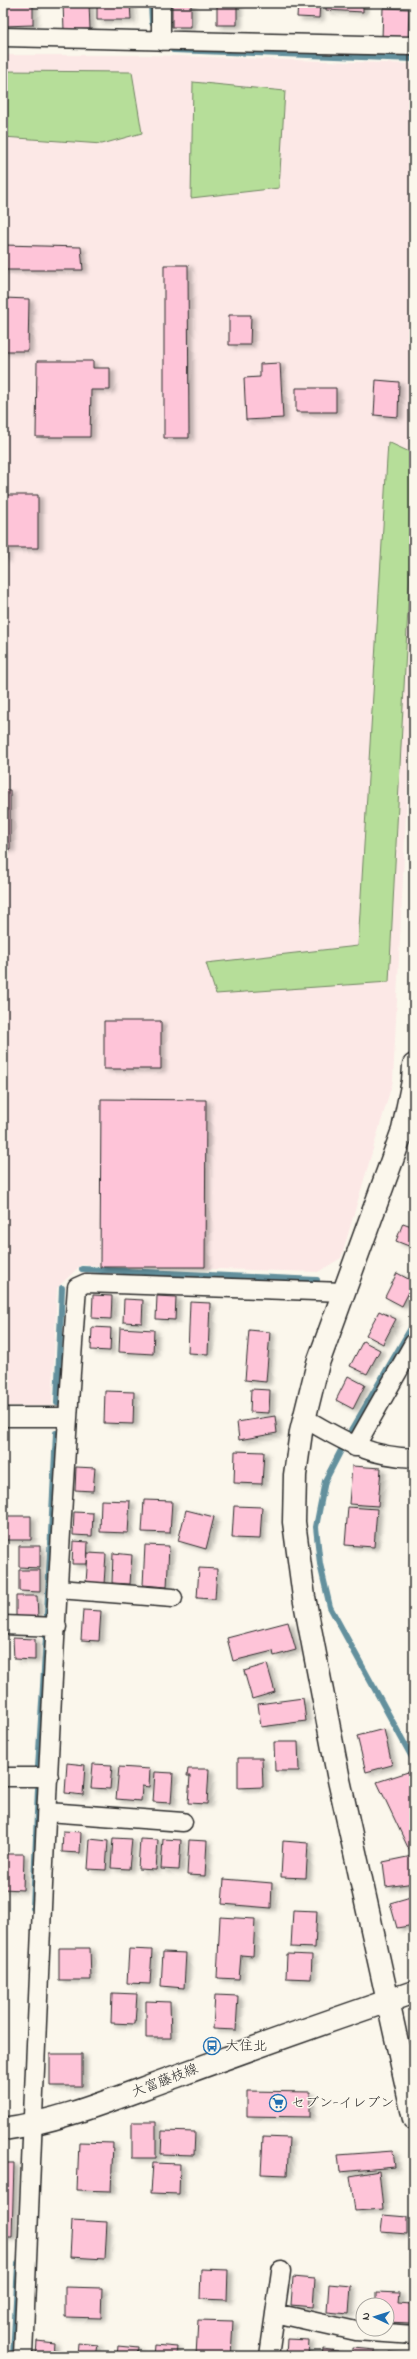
<svg xmlns="http://www.w3.org/2000/svg" width="417" height="2359" viewBox="0 0 417 2359" font-family="'Indie Flower','Klee One',sans-serif">
<style>
.built{fill:#fce8e6}
.green{fill:#b6de99;stroke:#708462}
.lines{fill:none;stroke-linecap:round;stroke-linejoin:round}
.stream{stroke:#63909d;stroke-width:6}
.building{fill:#fec4d8;stroke:#2b2b2b;filter:url(#shadow)}
.minor-casing{stroke:#2b2b2b;stroke-width:21}
.tertiary-casing{stroke:#2b2b2b;stroke-width:25}
.secondary-casing{stroke:#2b2b2b;stroke-width:25}
.minor{stroke:#fbf7ec;stroke-width:18}
.tertiary{stroke:#fbf7ec;stroke-width:22}
.secondary{stroke:#fbf7ec;stroke-width:22}
.labels{text-anchor:middle;dominant-baseline:central;stroke-width:3;stroke-linejoin:round;paint-order:stroke}
.poi-label{font-size:14px;fill:#2b2b2b;stroke:#fbf7ec;text-anchor:start}
.street-label{font-size:14px;fill:#2b2b2b;stroke:#fbf7ec}
</style>
<defs>
<filter id="shadow"><feDropShadow dx="4.5" dy="2.5" stdDeviation="2" flood-color="#0004"/></filter>
</defs>
<rect width="100%" height="100%" fill="#fbf7ec"/>
<filter id="ink" filterUnits="userSpaceOnUse"><feTurbulence type="fractalNoise" baseFrequency=".025" numOctaves="2"/><feDisplacementMap in="SourceGraphic" scale="8" xChannelSelector="R" yChannelSelector="G"/><feConvolveMatrix kernelMatrix="1 2 1 2 8 2 1 2 1" color-interpolation-filters="sRGB"/></filter>
<g filter="url(#ink)">
<path class="built" d="M3 55H146L414 64V652L393 1081 341 1258 318 1272 81 1265 57 1288 52 1406H3Z"/>
<path class="green" d="M3 71 132 72 142 133 102 144 3 137Z
M193 82 285 91 279 188 191 198Z
M388 442 414 454V491L389 982 216 994 206 963 358 946Z"/>
<g class="lines">
<path class="stream" d="M151 3 152 22
M173 50 414 59
M82 1269 317 1280
M414 1323 351 1431 325 1481 316 1527 320 1564 330 1607 414 1761
M57 1403 62 1288
M47 1614 56 1433
M38 1768 46 1637
M33 1908 38 1789
M13 2356 18 2264"/>
</g>
<path class="building" d="M3 3H33V25L3 26Z
M63 3H89L90 29 64 30Z
M97 3H130L131 20H97Z
M172 3H191V27H172Z
M217 3H237V25H217Z
M298 3H320L319 18 297 17Z
M326 3H363V12L326 10Z
M383 8 409 9 408 39 382 38Z
M3 245 81 247 83 270H3Z
M164 265H188L189 438H164Z
M3 298 29 299 28 351H3Z
M229 315H251L250 345H229Z
M37 361H93V368H110V390H91L90 437H36Z
M280 363 283 418 246 420 244 378 260 377V364Z
M376 380 399 382 398 417 374 415Z
M296 388H336V412H296Z
M3 495H38V548H6V559H3Z
M3 790H10V849H3Z
M104 1021H161V1069H104Z
M101 1099 206 1100 205 1267H100Z
M403 1223 414 1227V1248L396 1241Z
M397 1273 414 1282 402 1306 385 1297Z
M93 1295 112 1296 111 1319 92 1318Z
M157 1296 176 1297 175 1320 156 1319Z
M124 1299 143 1300 142 1323 123 1322Z
M190 1302 210 1303 208 1354 188 1353Z
M379 1311 396 1319 383 1344 366 1335Z
M92 1327 111 1328 110 1351 91 1350Z
M120 1328 154 1330 153 1354 119 1352Z
M249 1330 270 1332 266 1382 245 1380Z
M363 1341 380 1350 367 1374 350 1366Z
M348 1376 365 1385 353 1409 336 1400Z
M251 1389 270 1390 269 1413 250 1412Z
M105 1391 134 1392 133 1424 104 1423Z
M275 1416 277 1433 239 1440 237 1422Z
M235 1451 264 1452 262 1484 234 1483Z
M352 1466 381 1468 378 1506 349 1504Z
M76 1467 95 1468 93 1491 75 1490Z
M101 1500 130 1501 128 1533 100 1532Z
M144 1500 172 1501 170 1533 142 1532Z
M234 1506 262 1507 260 1539 232 1538Z
M348 1507 377 1509 374 1547 345 1545Z
M186 1510 214 1517 206 1549 178 1541Z
M74 1512 93 1513 92 1536 73 1535Z
M3 1516H31V1540H3Z
M73 1541 88 1542 87 1564H72Z
M145 1545 169 1546 167 1587 143 1585Z
M19 1546H40V1568L19 1567Z
M88 1553 106 1554 104 1584 86 1583Z
M113 1553 132 1555 130 1584 112 1583Z
M199 1568 217 1569 215 1599 197 1598Z
M19 1570H40V1592L19 1591Z
M16 1596H37L38 1618 16 1617Z
M83 1610 101 1611 99 1641 81 1640Z
M288 1622 296 1650 274 1656 273 1651 233 1661 227 1638Z
M13 1638 35 1639V1660L14 1659Z
M267 1664 275 1692 252 1699 244 1671Z
M303 1698 306 1721 261 1727 258 1704Z
M384 1729 392 1765 366 1772 357 1736Z
M274 1742H298L299 1771H275Z
M238 1758H262L263 1787 238 1788Z
M67 1763 85 1765 83 1795 65 1793Z
M93 1764 112 1765 110 1789 91 1788Z
M119 1767 150 1769 149 1787 142 1786 141 1801 116 1799Z
M188 1769H209L207 1804 188 1803 190 1776H187Z
M155 1772 173 1773 171 1803 153 1802Z
M408 1772 414 1784V1883L386 1887 383 1862 412 1856 377 1782Z
M63 1831 81 1832 80 1853 62 1852Z
M113 1838 132 1839 129 1869 111 1868Z
M90 1839 108 1841 106 1870 88 1869Z
M140 1839 158 1840 156 1870 138 1869Z
M163 1839 181 1840 179 1870 161 1869Z
M189 1840 207 1841 205 1876 187 1875Z
M283 1841 308 1843 306 1878 281 1877Z
M3 1854H24L23 1890 3 1889Z
M224 1879 272 1883 271 1908 222 1904Z
M414 1896V1925L397 1928 390 1903Z
M293 1910 317 1911 315 1948 291 1947Z
M220 1917 255 1919 253 1956 241 1955 239 1979 217 1978Z
M59 1948H90L91 1980H59Z
M129 1949 152 1950 150 1984 127 1983Z
M163 1952 186 1953 184 1988 161 1986Z
M287 1954 312 1955 311 1979 286 1978Z
M112 1993 137 1994 135 2024 111 2023Z
M215 1995 238 1996 236 2030 213 2029Z
M146 2001 170 2002 171 2038H146Z
M50 2054H82V2086H50Z
M247 2091 310 2092V2117L247 2116Z
M132 2122H156V2158H132Z
M162 2131 195 2132 194 2155 161 2154Z
M263 2137 289 2138 287 2175 261 2174Z
M79 2142 113 2143 111 2191 77 2190Z
M393 2151 395 2167 340 2172 338 2155Z
M3 2163H14L12 2237H3Z
M153 2163 180 2164 179 2194 151 2193Z
M379 2171 383 2209 355 2211 350 2176Z
M383 2215 407 2217V2234L381 2232Z
M72 2220 107 2222 105 2259 70 2257Z
M201 2269 228 2270 227 2300 200 2299Z
M293 2277 315 2279 313 2307 291 2305Z
M329 2284 351 2286 349 2314 327 2312Z
M65 2287 102 2288 101 2318 65 2317Z
M376 2292 399 2293 398 2303 411 2304 410 2323 387 2322V2305H376Z
M198 2320 233 2321 231 2356H196Z
M287 2339 309 2340 308 2356H286Z
M37 2341 54 2343 53 2356H36Z
M78 2343 98 2345 96 2356H77Z
M154 2345 177 2347 176 2356H153Z
M118 2346 138 2348 137 2356H117Z
M353 2348 375 2350V2356H353Z
M323 2349 338 2351V2356H322Z
M389 2352 410 2354V2356H388Z"/>
<g class="lines">
<g class="minor-casing">
<path id="minor" d="M161 3V41
M3 37 414 46
M3 1417H68
M304 1418C344 1441 366 1456 414 1458
M355 1447 414 1343
M59 1589 173 1598
M3 1625 57 1627
M3 1777H49
M48 1812 183 1822
M275 2313 356 2331 414 2335
M23 2356C38 2000 51 1643 77 1287L86 1283 344 1292
M269 2356 281 2271"/>
</g>
<g class="tertiary-casing">
<path id="tertiary" d="M414 1065 413 1081 403 1130 318 1363 301 1432 295 1475 294 1522 304 1597 339 1780 414 2119"/>
</g>
<g class="secondary-casing">
<path id="secondary" d="M3 2129C63 2121 120 2096 177 2076 255 2047 335 2019 414 1992"/>
</g>
<use href="#minor" class="minor"/>
<use href="#tertiary" class="tertiary"/>
<use href="#secondary" class="secondary"/>
</g>
</g>
<defs>
<g id="bus-ring" transform="scale(0.9)"><circle r="9.5" fill="#fbf7ec" stroke="#1f6fb2" stroke-width="1.5"/><path d="M-5-6H5V4H4V6H2V4H-2V6H-4V4H-5ZM-3.5-4V0h7V-4ZM-3.5 1.2v1.5H-2V1.2ZM2 1.2v1.5H3.5V1.2Z" fill="#1f6fb2"/></g>
<g id="supermarket-ring" transform="scale(0.9)"><circle r="9.5" fill="#fbf7ec" stroke="#1f6fb2" stroke-width="1.5"/><path d="M-6-5.5h2.5l.6 2H6L4.5 2H-2.5L-4.4-4H-6ZM-1.5 3.2a1.3 1.3 0 1 0 .1 0ZM3 3.2a1.3 1.3 0 1 0 .1 0Z" fill="#1f6fb2"/></g>
</defs>
<g fill-rule="evenodd">
<use href="#bus-ring" x="212" y="2046"/>
<use href="#supermarket-ring" x="278" y="2103"/>
</g>
<g class="labels">
<g class="poi-label">
<text x="225" y="2046">大住北</text>
<text x="291" y="2103">セブン-イレブン</text>
</g>
<g class="street-label">
<text transform="translate(165 2081) rotate(-21)">大富藤枝線</text>
</g>
</g>
<rect width="417" height="2359" fill="none" stroke="#fbf7ec" stroke-width="16"/>
<rect x="8" y="8" width="401" height="2343" fill="none" stroke="#2b2b2b" stroke-width="1.5" filter="url(#ink)"/>
<g transform="translate(375 2317) rotate(274)"><circle r="19" fill="#fbf7ec" stroke="#a8a59f"/>
<path d="M0-3L7 15L0 10L-7 15Z" fill="#1f6fb2"/>
<text y="-6" font-size="11" font-weight="bold" text-anchor="middle" fill="#2b2b2b">N</text>
</g>
</svg>
